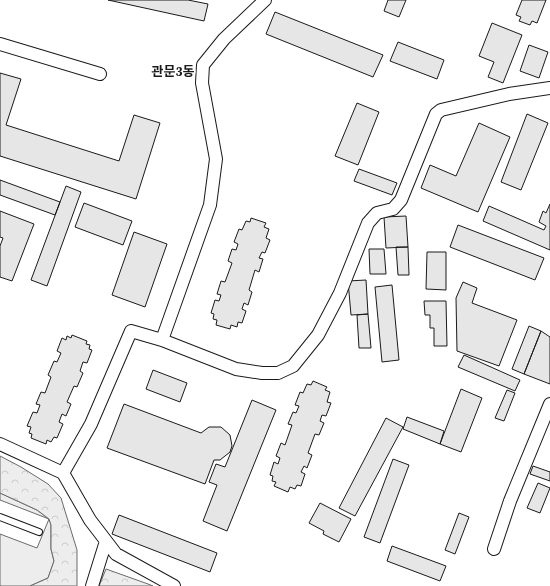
<svg xmlns="http://www.w3.org/2000/svg" width="550" height="586" viewBox="0 0 550 586" font-family="'Source Serif 4','Noto Sans KR',serif">
<style>
.grass{fill:#ededed;stroke:#6a6a6a}
.forest{fill:url(#forest-crowns);stroke:#6a6a6a}
.building{fill:#e6e6e6;stroke:#1a1a1a}
.lines{fill:none;stroke-linecap:round;stroke-linejoin:round}
.lane-casing{stroke:#1a1a1a;stroke-width:8}
.street-casing{stroke:#1a1a1a;stroke-width:14}
.lane{stroke:#fff;stroke-width:6}
.street{stroke:#fff;stroke-width:12}
.labels{text-anchor:middle;dominant-baseline:central;stroke-width:3;stroke-linejoin:round;paint-order:stroke}
.quarter-label{font-size:13px;font-weight:bold;fill:#1a1a1a;stroke:#fff}
</style>
<defs>
<pattern id="forest-crowns" width="20" height="18" patternUnits="userSpaceOnUse"><rect width="20" height="18" fill="#ededed"/><path d="M2 6a3 3 0 1 1 6 0M12 15a3 3 0 1 1 6 0" fill="none" stroke="#cbcbcb"/></pattern>
</defs>
<rect width="100%" height="100%" fill="#fff"/>
<path class="grass" d="M0 493 37 510 49 519 51 525V549L54 561 48 578 30 586H0V534L37 548 49 519 0 500Z"/>
<path class="forest" d="M0 456 21 467 48 484 61 498 77 550V586H30L48 578 54 561 51 549V525L49 519 37 510 0 493Z
M106 569 148 584 153 586H99Z"/>
<path class="building" d="M108 0H188L208 4 204 21Z
M388 0H406L399 17 384 11Z
M522 0H546L537 23 532 21 530 25 519 21 521 17 516 15Z
M275 12 383 55 373 77 266 34Z
M492 23 522 35 503 83 488 77 494 62 479 56Z
M398 42 444 60 437 79 390 61Z
M529 45 548 52 539 78 520 71Z
M0 73 21 79 6 125 119 161 134 115 160 123 136 199 0 156Z
M357 103 379 112 358 165 335 156Z
M527 114 548 123 521 190 501 182Z
M479 123 510 137 478 212 421 188 430 165 456 176Z
M359 169 397 183 392 195 354 181Z
M0 180 60 202 55 215 0 195Z
M66 186 81 192 47 286 31 280Z
M84 203 132 221 123 245 75 227Z
M550 204V250L483 221 489 206 544 230 546 226 539 222 543 211 546 213Z
M0 211 34 224 12 281 0 277V246L3 238 0 237Z
M406 216 408 247 386 248 384 217Z
M251 218 266 223 264 227 269 229 266 238 270 240 265 253 262 252 259 258 263 259 259 272 255 270 249 290 252 292 248 305 244 303 242 309 246 311 242 323 238 322 237 327 231 325 230 329 216 325 217 320 213 319 214 314 211 313 215 300 219 301 221 295 217 294 221 281 225 282 232 263 228 261 232 249 236 250 238 244 234 242 239 229 242 230 246 221 250 222Z
M458 225 544 258 535 280 450 247Z
M134 232 167 244 145 307 112 295Z
M396 247H408L409 275H398Z
M369 249H384L386 274H370Z
M427 252H446V290L426 289Z
M366 280 368 314 351 315 348 281Z
M463 282 477 288 472 303 517 320 499 366 457 351 456 298Z
M392 285 399 360 382 362 375 287Z
M424 301H446L447 346H434V328H430V315H425Z
M368 314 371 348H359L357 315Z
M529 326 541 331 524 374 512 369Z
M541 331 550 337V384L524 374Z
M72 335 87 341 86 344 90 345 89 349 92 350 87 363 83 362 80 371 83 373 77 387 74 386 67 402 71 404 66 416 62 414 59 422 63 424 57 438 54 437 51 442 47 440 46 444 31 438 32 434 29 433 31 427 27 426 33 412 37 413 40 405 36 404 41 392 45 393 51 377 48 375 54 361 57 362 61 353 57 351 62 338 66 340 67 336 71 338Z
M464 355 520 380 515 391 458 367Z
M153 370 187 383 180 402 146 389Z
M313 381 327 387 325 390 330 392 327 402 331 403 326 416 322 415 320 421 324 423 319 435 315 434 308 453 312 455 307 468 304 466 301 472 305 474 301 486 297 485 295 489 290 487 288 492 274 486 276 482 272 481 273 476 270 475 274 462 278 464 280 458 276 456 281 443 285 445 292 425 288 424 293 412 296 413 299 406 295 405 300 392 303 393 307 384 311 385Z
M461 389 482 398 461 452 440 444Z
M507 390 515 393 504 421 495 418Z
M252 400 276 410 227 531 203 521 217 485 209 482 216 464 225 467Z
M124 404 201 433 209 427H221L230 435 232 446 230 452 220 460H214L205 484 107 448Z
M407 417 444 431 440 444 403 429Z
M386 418 403 427 355 516 339 508Z
M393 459 409 465 380 543 364 537Z
M533 466 550 472V481L530 474Z
M538 483 550 488 540 513 527 508Z
M320 503 351 519 339 542 323 534 324 531 309 523Z
M459 513 469 517 455 554 445 550Z
M119 515 217 553 210 572 112 534Z
M392 546 446 566 440 581 387 561Z"/>
<g class="lines">
<g class="lane-casing">
<path id="lane" d="M0 517 39 532"/>
</g>
<g class="street-casing">
<path id="street" d="M0 44 100 74
M162 340 210 205 216 159 202 83 203 65 224 39 265 0
M0 444 63 473 90 520 116 554 174 586
M63 473 91 424 131 331 162 340 236 369 262 373H278L293 366 318 335 340 293 368 223 377 213 393 209 401 200 436 114 441 110 509 94 550 88
M494 549 510 501 550 404
M92 586 106 541"/>
</g>
<use href="#lane" class="lane"/>
<use href="#street" class="street"/>
</g>
<g class="labels">
<g class="quarter-label">
<text x="173" y="71">관문3동</text>
</g>
</g>
</svg>
